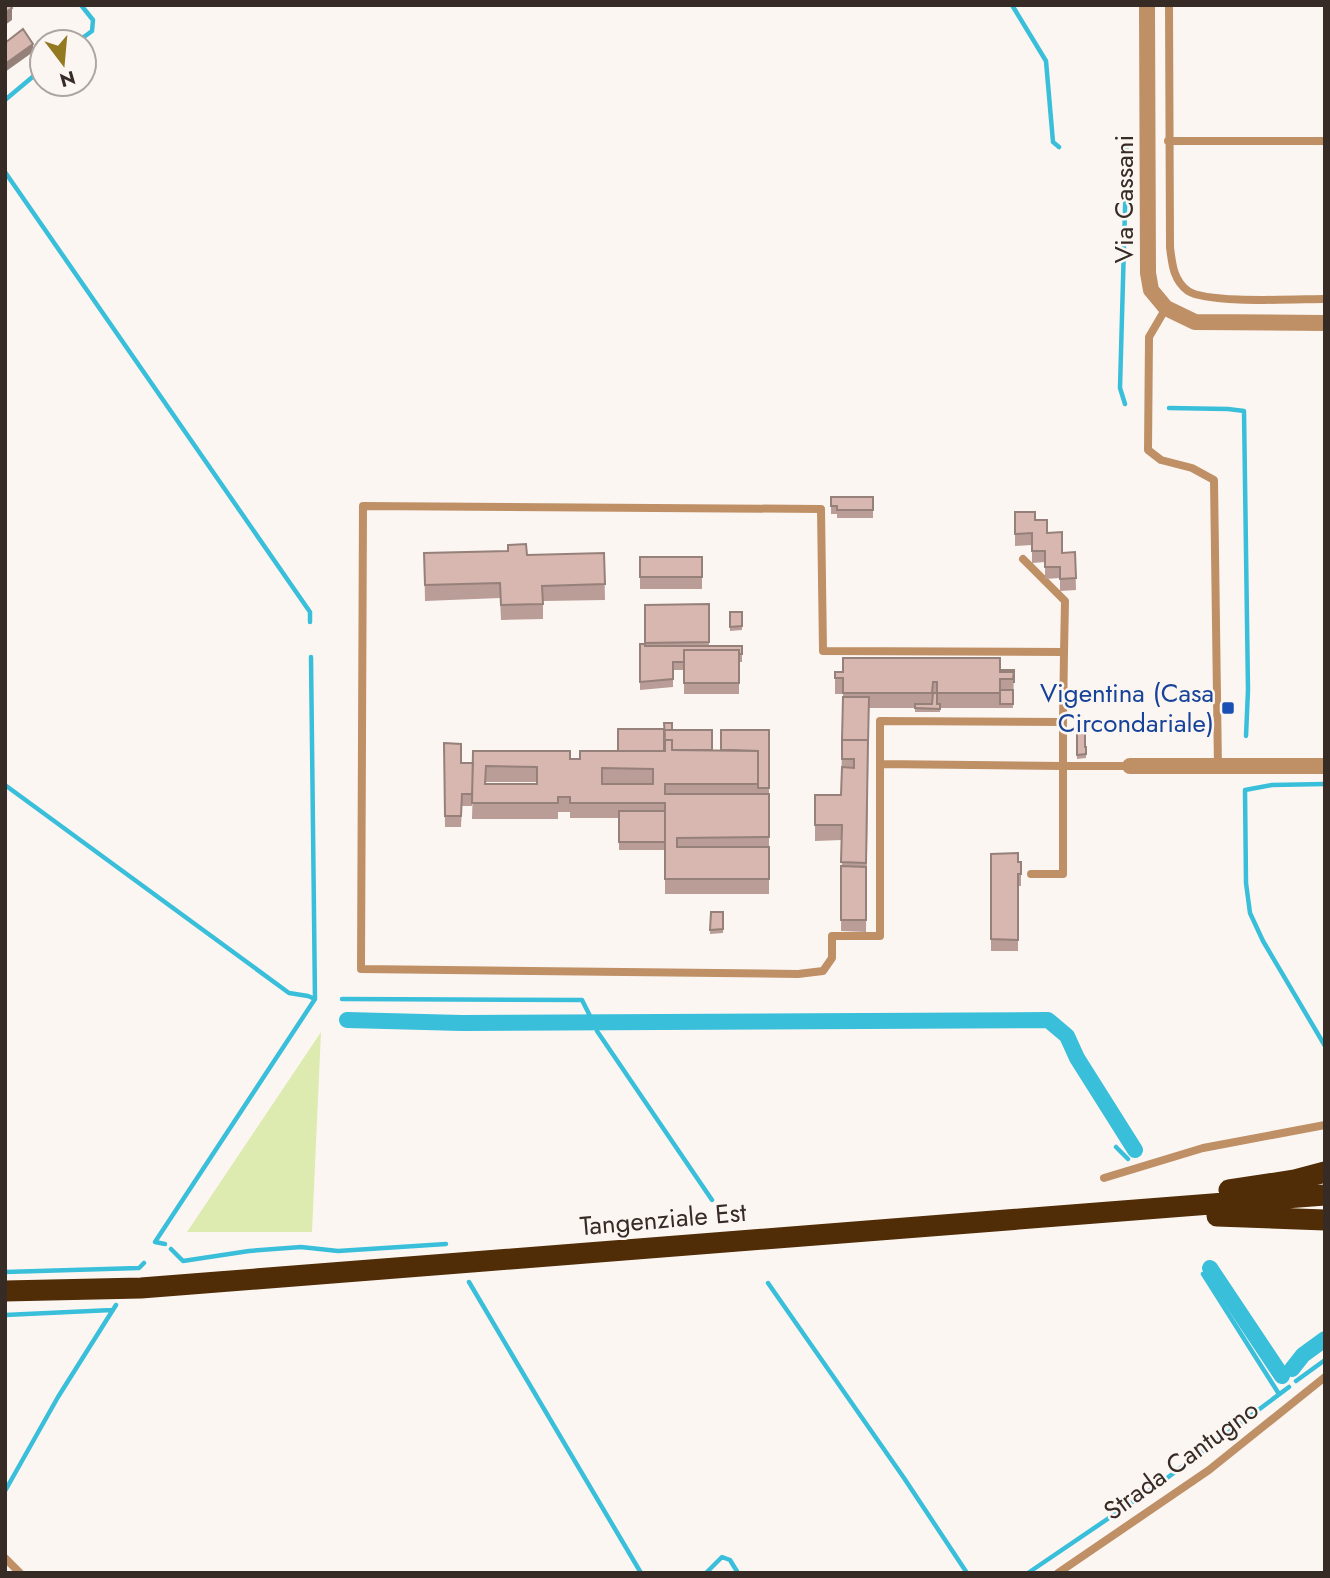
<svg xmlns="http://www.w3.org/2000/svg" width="1330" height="1578" viewBox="0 0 1330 1578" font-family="Jost,sans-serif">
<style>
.green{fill:#ddebb1}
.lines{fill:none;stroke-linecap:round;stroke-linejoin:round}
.stream{stroke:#39bfda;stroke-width:4.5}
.canal{stroke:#39bfda;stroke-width:16}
.lane{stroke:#bf9066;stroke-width:8}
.street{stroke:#bf9066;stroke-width:16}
.highway{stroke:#502d06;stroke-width:21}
.wall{fill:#b99d96;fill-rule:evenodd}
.shaded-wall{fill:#96807a}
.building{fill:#d7b7af;stroke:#96807a;stroke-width:2;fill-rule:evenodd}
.transit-dot{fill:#1a4fb4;stroke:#fcf6f3;stroke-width:2.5}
.labels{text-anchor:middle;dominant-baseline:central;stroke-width:5;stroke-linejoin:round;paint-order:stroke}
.street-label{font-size:26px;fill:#372b26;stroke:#fcf6f3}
.transit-label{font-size:26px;fill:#164399;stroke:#fcf6f3;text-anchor:end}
</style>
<rect width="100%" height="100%" fill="#fcf6f3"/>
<path class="green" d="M321 1032 312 1232H187Z"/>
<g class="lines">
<path class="stream" d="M1012 5 1046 61 1053 142 1059 147
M77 42 92 31 93 20 81 5
M5 100 42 69
M5 172 310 612V622
M1125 404 1120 388 1127 138
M1169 408 1228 409 1244 411 1248 690 1246 736
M1325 784 1272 785 1245 790 1246 883 1250 913 1263 941 1325 1046
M5 785 289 993 308 996 315 999
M342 999 582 1000 590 1016
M597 1031 712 1200
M1116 1147 1128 1159
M165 1244 155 1242 315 999 311 657
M171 1249 183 1261 249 1251 301 1247 338 1251 446 1244
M5 1272 139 1268 144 1263
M1203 1274 1279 1394
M469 1282 641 1573
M768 1283 904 1478 967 1573
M5 1315 112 1310
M1296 1381 1325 1360
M5 1491 58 1397 116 1305
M706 1573 722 1557 730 1560 738 1573
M1028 1573 1159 1484 1289 1387"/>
<path class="canal" d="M347 1020 462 1023 1048 1020 1067 1036 1077 1058 1135 1150
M1210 1268 1282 1376
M1292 1369 1303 1355 1325 1339"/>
<path class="lane" d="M1169 5 1170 247C1172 263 1173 280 1188 291 1208 304 1297 299 1325 299
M1168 141H1325
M1166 308 1149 337 1148 450 1161 460 1192 468 1214 480 1218 768
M1063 722 1064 652
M880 764V936H832V958L823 971 798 974 361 969 363 506 821 509 823 651 1064 652 1065 601 1023 559
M1031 874H1063V722L880 721V764L1063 766H1130
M1104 1178 1203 1148 1325 1125
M5 1558 20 1573
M1058 1573 1209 1470 1325 1377"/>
<path class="street" d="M1147 5 1148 273 1151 290 1166 308 1195 322 1325 323
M1130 766H1325"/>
<path class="highway" d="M1229 1190 1295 1180 1325 1172
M1217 1216 1325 1220
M5 1291 141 1288 1325 1195"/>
</g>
<path class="wall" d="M831 497H873V518H837V514H831Z
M1015 512 1035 520 1047 533 1062 553 1075 552 1076 590 1060 591V578L1045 579V562L1032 563V545L1015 546Z
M424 553 527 555 604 553 605 600 543 601V619L501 620 500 598 425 601Z
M640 557H702V589H640Z
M709 604V646H742V662H739V694H684V670H673V687L640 690V644H645V605Z
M730 612H742V630L730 631Z
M1014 670 1013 708H940V712H915V708H869L866 932 841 931 842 840 815 841V795H841L843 694H835V678L843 672H1000Z
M1077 729 1085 747H1086V758L1077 759Z
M672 730 712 750H721L769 730V894H665V835V850H619V818H570V812H558V819H472L473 783 472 806H462L461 827H445L444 743 461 763H473V751L570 759H580L618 751ZM486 782H537V784H486ZM602 783 653 784H602Z
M991 854 1021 862V886H1018V951H991Z
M711 912H723V933L710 934Z"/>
<path class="shaded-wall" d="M12 8V20L5 25V13Z
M33 44V52L5 72V64Z"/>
<path class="building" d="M5 5H10L12 8 5 13Z
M23 29 33 44 5 64V43Z
M831 497H873V510H837V506H831Z
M1015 512H1035V520H1047V533L1062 532V553L1075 552 1076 578 1060 579V567H1045V551H1032V533L1015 534Z
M526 544 527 555 604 553 605 584 542 586 543 604 501 605 500 583 425 585 424 553 508 551V545Z
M640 557H702V577H640Z
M709 604V642L645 643V605Z
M730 612H742V626L730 627Z
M640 644H645V646H742V654H739V650H684V662H673V679L640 682Z
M684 650H739V683H684Z
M843 658H1000V672H1014L1013 679H1000V693H937V682H933L932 693H843V678H835V672H843Z
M1000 670H1014V683V672H1000Z
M1000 690H1013V704H1000Z
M933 693H937V704H940V709L915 708V704H932Z
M843 697H869L868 744V740H842Z
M664 723H672V730H664L665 737Z
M1085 728V747H1086V754L1077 755V729Z
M618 729H664V751H618Z
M664 730H712V750H672V740H665V741Z
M721 730H769V788H758V751L721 750Z
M665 740H672V750L758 751V784H665V794H769V837L677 838V847H769V879H665V803H570V797H558V803H472L473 751H570V759H580V751H665ZM486 766 537 767V784H485ZM602 768 653 769V784H602Z
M842 740H868L866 863 841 862 842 825H815V795H841L842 767 854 768V759H842Z
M444 743 461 744V763H473L472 794H462L461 816H445Z
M619 811H665V842H619Z
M1018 853V862H1021V874H1018V940L991 939V854Z
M841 866 866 867V920H841Z
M711 912H723V929L710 930Z"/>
<rect class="transit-dot" x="1221" y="701" width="14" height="14" rx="3.5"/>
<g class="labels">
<g class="street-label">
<text transform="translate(1124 199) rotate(-90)">Via Cassani</text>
<text transform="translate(663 1219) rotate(-5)">Tangenziale Est</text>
<text transform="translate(1181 1460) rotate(-36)">Strada Cantugno</text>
</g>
<g class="transit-label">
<text x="1214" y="693">Vigentina (Casa<tspan x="1214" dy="30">Circondariale)</tspan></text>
</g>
</g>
<rect width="1330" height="1578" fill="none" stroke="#372b26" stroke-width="14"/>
<g transform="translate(63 63) rotate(164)"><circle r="33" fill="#fcf6f3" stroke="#ada5a1" stroke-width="2"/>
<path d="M0-5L12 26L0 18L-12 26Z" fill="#937920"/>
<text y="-10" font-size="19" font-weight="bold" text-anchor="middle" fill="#372b26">N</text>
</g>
</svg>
